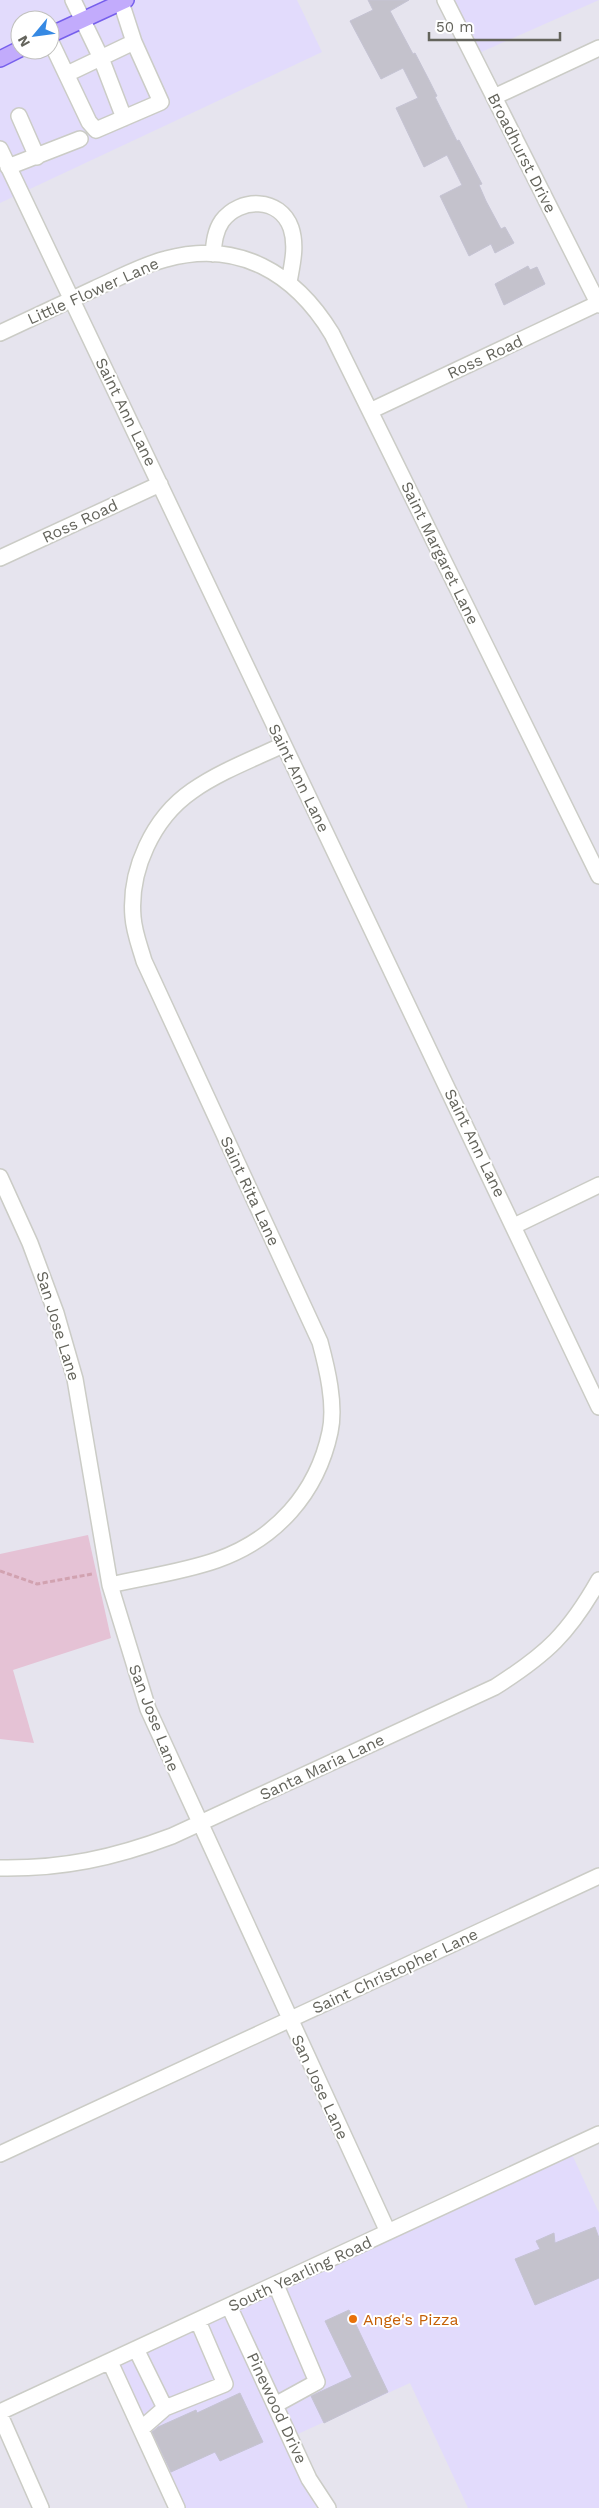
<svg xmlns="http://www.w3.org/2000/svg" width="599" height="2508" viewBox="0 0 599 2508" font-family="'Work Sans',sans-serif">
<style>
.commercial{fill:#e2dbfc;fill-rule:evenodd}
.green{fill:#e5c2d5}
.building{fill:#c4c2cc;stroke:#c5c3d3}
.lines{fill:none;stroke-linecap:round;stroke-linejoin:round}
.minor-casing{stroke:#cbccc6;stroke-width:18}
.major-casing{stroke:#765fec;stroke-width:18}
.path{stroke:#d1a2b0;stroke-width:3;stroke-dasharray:5 2.5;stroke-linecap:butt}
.minor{stroke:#fff;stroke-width:15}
.major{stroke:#c2abfc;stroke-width:15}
.food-dot{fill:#e8710a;stroke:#fff;stroke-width:2}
.labels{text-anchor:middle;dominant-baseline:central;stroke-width:4;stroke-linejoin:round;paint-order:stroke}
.street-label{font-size:16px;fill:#64645c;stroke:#fff}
.food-label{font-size:16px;fill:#c56008;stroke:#fff;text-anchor:start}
</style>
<rect width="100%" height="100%" fill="#e6e4ee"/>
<path class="commercial" d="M0 0H297L322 52 0 203ZM20 20H50V50H20Z
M442 0H599L470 57Z
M569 2148 599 2213V2508H468L410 2383 289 2438 320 2506 316 2508H178L110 2362Z"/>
<path class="green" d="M88 1535 111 1638 13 1670 34 1743 0 1739V1554Z"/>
<path class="building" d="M368 0H409L390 11 413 54 415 53 429 80 437 96 435 97 457 141 459 140 482 184 479 185 486 201 501 229 505 227 514 243 495 253 491 244 469 256 440 196 462 185 447 155 424 167 396 108 418 98 403 68 381 79 350 21 373 10Z
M528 266 530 270 537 267 545 284 504 305 495 284Z
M595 2227 599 2238V2278L535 2305 515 2259 540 2249 536 2241 554 2233 555 2243Z
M349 2310 388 2392 324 2423 311 2396 352 2377 325 2321Z
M240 2393 263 2442 220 2461 215 2452 171 2472 152 2432 158 2427 196 2410 197 2413Z"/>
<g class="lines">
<g class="minor-casing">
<path id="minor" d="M73 0 101 58 124 118
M445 0 599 305
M50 40 89 122 96 130 161 102 134 42 121 2
M67 74 134 42
M494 97 599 48
M19 116 37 157
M0 149 599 1407
M8 167 80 139
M213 254C214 243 215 231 222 221 240 197 280 197 291 228 297 246 292 265 289 282
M0 333C32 318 64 303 96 288 119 278 142 265 166 259 238 239 295 273 332 334L599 876
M370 411 599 303
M0 558 160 484
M0 1177 30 1243 56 1313 75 1379 110 1585 148 1709 388 2232
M514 1226 599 1185
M110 1585C145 1577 183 1572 217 1560 276 1539 317 1493 330 1432 336 1405 327 1368 320 1342L144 961C140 947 134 932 133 917 129 870 153 818 192 791 219 772 253 759 283 745
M0 1868C62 1869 114 1858 172 1836L495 1687C547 1654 569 1633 599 1580
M0 2154 599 1876
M229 2306 309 2479 328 2508
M136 2349 165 2408
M110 2362 177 2508
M275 2405 317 2382 276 2285
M0 2412 599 2134
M0 2415 41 2508
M141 2429 165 2408 225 2384 198 2321"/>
</g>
<g class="major-casing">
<path id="major" d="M50 35 126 0
M0 59 20 49"/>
</g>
<path class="path" d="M0 1571 37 1584 92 1574"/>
<use href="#minor" class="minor"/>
<use href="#major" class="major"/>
</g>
<circle class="food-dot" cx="353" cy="2319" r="5"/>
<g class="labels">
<g class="street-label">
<text transform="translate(522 153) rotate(63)">Broadhurst Drive</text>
<text transform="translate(93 291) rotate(-24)">Little Flower Lane</text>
<text transform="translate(485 357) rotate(-25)">Ross Road</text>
<text transform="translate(126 412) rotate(64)">Saint Ann Lane</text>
<text transform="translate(80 521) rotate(-25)">Ross Road</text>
<text transform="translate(440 553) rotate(64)">Saint Margaret Lane</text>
<text transform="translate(299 778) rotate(64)">Saint Ann Lane</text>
<text transform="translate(475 1143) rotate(64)">Saint Ann Lane</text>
<text transform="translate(250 1191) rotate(65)">Saint Rita Lane</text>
<text transform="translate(58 1326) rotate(73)">San Jose Lane</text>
<text transform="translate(154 1718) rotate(69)">San Jose Lane</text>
<text transform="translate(322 1767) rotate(-25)">Santa Maria Lane</text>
<text transform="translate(395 1971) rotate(-25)">Saint Christopher Lane</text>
<text transform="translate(320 2087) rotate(65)">San Jose Lane</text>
<text transform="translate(300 2274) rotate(-25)">South Yearling Road</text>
<text transform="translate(277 2408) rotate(65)">Pinewood Drive</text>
</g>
<g class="food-label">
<text x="363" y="2319">Ange's Pizza</text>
</g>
</g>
<g transform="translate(35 35) rotate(241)"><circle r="24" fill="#ffffff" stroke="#c1c1be"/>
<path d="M0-4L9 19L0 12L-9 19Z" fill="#3689e3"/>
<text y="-8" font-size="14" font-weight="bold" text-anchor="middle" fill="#64645c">N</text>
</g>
<path d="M429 32v8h131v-8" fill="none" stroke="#64645c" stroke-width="2.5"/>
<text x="436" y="32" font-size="15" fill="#64645c" stroke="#ffffff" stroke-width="4" paint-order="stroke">50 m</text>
</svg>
